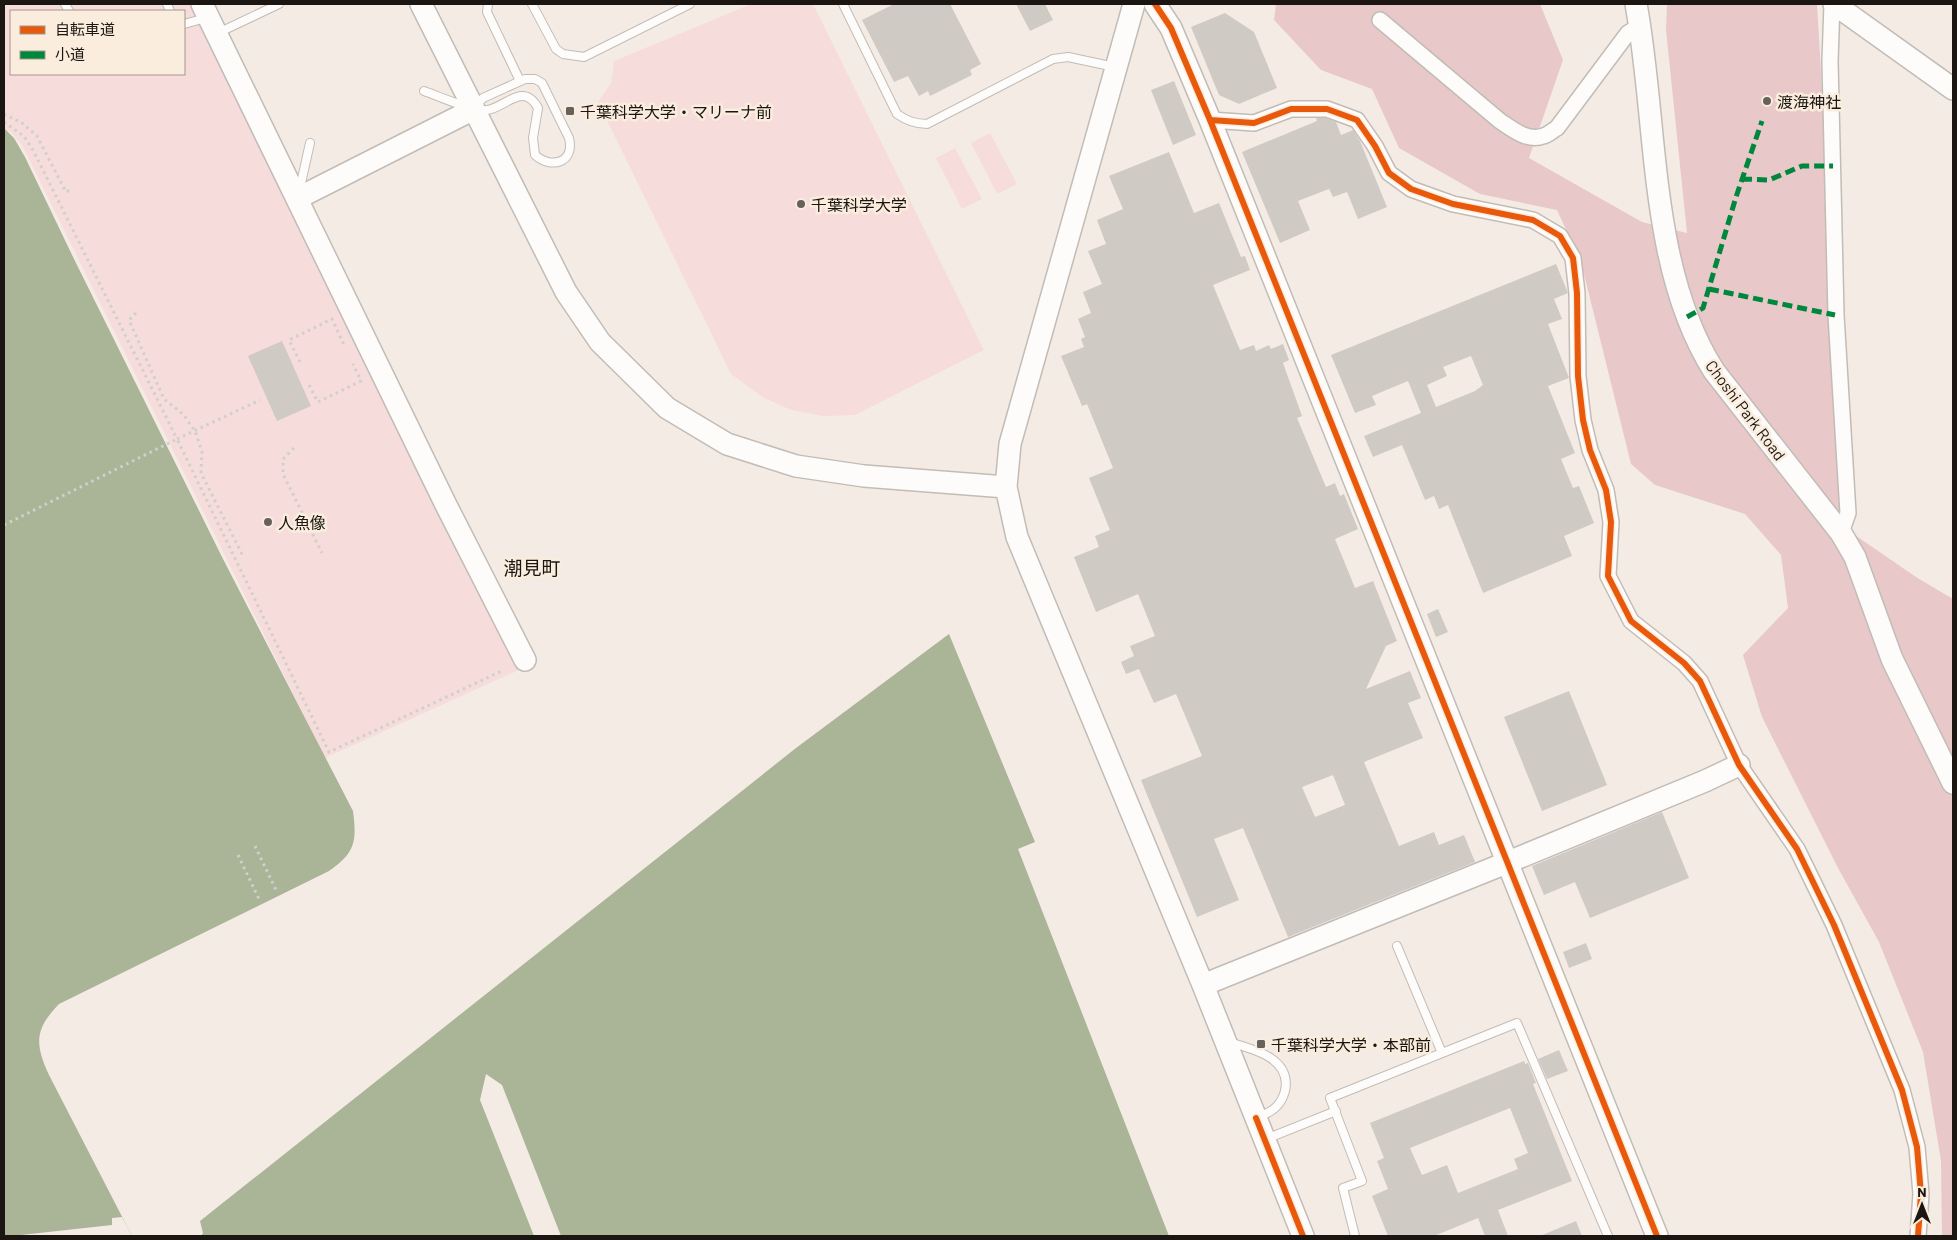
<svg xmlns="http://www.w3.org/2000/svg" width="1957" height="1240" viewBox="0 0 1957 1240" font-family="Barlow,'Noto Sans JP',sans-serif">
<style>
.green{fill:#f6dcdb;fill-rule:evenodd}
.forest{fill:#e8c8c8}
.water{fill:#aab496}
.pier{fill:#f4ece4}
.building{fill:#cfcac3;fill-rule:evenodd}
.lines{fill:none;stroke-linecap:round;stroke-linejoin:round}
.lane-casing{stroke:#c2bcb6;stroke-width:10}
.street-casing{stroke:#c2bcb6;stroke-width:18}
.secondary-casing{stroke:#c2bcb6;stroke-width:24}
.path{stroke:#d1cfcc;stroke-width:3;stroke-dasharray:2.5 4;stroke-linecap:butt}
.lane{stroke:#fdfcfb;stroke-width:8}
.street{stroke:#fdfcfb;stroke-width:15}
.secondary{stroke:#fdfcfb;stroke-width:21}
.quiet{stroke:#00873e;stroke-width:5;stroke-dasharray:10 5;stroke-linecap:butt}
.cycleway-casing{stroke:#faedde;stroke-width:9}
.cycleway{stroke:#e8590c;stroke-width:6}
.poi-dot{fill:#67615b;stroke:#faedde;stroke-width:2}
.labels{text-anchor:middle;dominant-baseline:central;stroke-width:5;stroke-linejoin:round;paint-order:stroke}
.poi-label{font-size:16px;fill:#1b1611;stroke:#faedde;text-anchor:start}
.street-label{font-size:16px;fill:#1b1611;stroke:#faedde}
.quarter-label{font-size:19px;fill:#1b1611;stroke:#faedde}
</style>
<rect width="100%" height="100%" fill="#f4ece4"/>
<path class="green" d="M4 4H190L431 500 519 670 325 758 22 145 10 131 4 130ZM11 11H184V74H11Z
M751 4H813L984 350 855 415 823 416 791 410 764 398 731 374 598 102 611 83 614 61Z
M990 133 1017 184 997 194 971 143Z
M955 148 982 199 962 209 936 158Z"/>
<path class="forest" d="M1276 4H1540L1563 60 1529 158 1642 222 1687 233 1666 30 1667 4H1817L1846 499 1852 533 1916 577 1953 599V1236H1942L1941 1161 1923 1052 1879 942 1838 868 1762 717 1743 655 1788 608 1781 555 1745 514 1655 485 1631 464 1581 262 1557 210 1480 194 1399 148 1372 89 1321 70 1274 20Z"/>
<path class="water" d="M4 128 14 138 25 157 74 259 222 557 353 811C357 842 355 853 329 871L59 1004C34 1030 35 1044 49 1075L132 1236H4Z
M949 634 1035 842 1018 849 1169 1236H201L203 1233 200 1221 796 748Z"/>
<path class="pier" d="M486 1074 502 1085 561 1236H534L480 1100Z
M122 1217 132 1236H12L112 1225V1218Z"/>
<path class="building" d="M894 4H950L981 64 970 70 972 75 930 96 928 91 919 96 908 76 894 82 862 20Z
M1016 4H1045L1053 20 1030 31Z
M1225 13 1254 32 1277 88 1239 104 1219 95 1191 27Z
M1174 81 1196 135 1173 145 1151 90Z
M1316 118H1325L1336 122 1341 135 1353 130 1360 141 1387 207 1358 219 1347 192 1333 197 1329 189 1298 201 1310 230 1280 243 1242 152 1317 121Z
M1169 152 1194 213 1219 203 1241 257 1245 256 1250 270 1213 285 1240 350 1254 345 1256 351 1269 345 1271 349 1283 344 1289 360 1283 363 1302 416 1297 418 1326 487 1335 483 1340 496 1344 494 1358 529 1335 539 1355 588 1373 581 1397 641 1386 646 1366 689 1410 671 1421 698 1408 703 1423 738 1364 762 1399 846 1434 832 1439 845 1464 835 1475 862 1288 937 1243 828 1214 839 1239 900 1197 917 1141 780 1202 756 1176 694 1154 703 1139 669 1126 674 1121 662 1134 656 1130 646 1155 636 1138 594 1096 612 1074 557 1099 547 1095 536 1110 530 1089 478 1113 468 1087 404 1082 406 1061 356 1084 347 1081 339 1085 337 1078 319 1091 313 1083 292 1102 284 1088 251 1106 244 1097 220 1123 209 1109 176ZM1333 775 1345 805 1315 817 1302 787Z
M1556 264 1568 293 1554 299 1562 319 1548 324 1569 378 1548 386 1575 453 1561 459 1573 488 1579 486 1594 523 1564 536 1572 556 1483 593 1448 505 1439 509 1434 496 1425 500 1402 445 1373 457 1364 436 1421 413 1408 381 1372 396 1376 405 1355 413 1331 355ZM1471 356 1483 385 1475 391 1436 407 1427 385 1447 376 1443 367Z
M282 341 311 406 277 421 248 356Z
M1438 609 1448 632 1436 637 1427 614Z
M1569 691 1607 785 1542 811 1504 717Z
M1662 812 1689 878 1590 918 1575 882 1544 895 1532 866Z
M1586 943 1592 959 1569 968 1563 952Z
M1559 1050 1568 1071 1547 1079 1538 1059Z
M1524 1061 1525 1064 1528 1063 1536 1083 1533 1084 1572 1181 1498 1210 1508 1236H1485L1478 1218 1434 1236H1388L1372 1196 1388 1189 1377 1161 1384 1158 1370 1123ZM1510 1108 1528 1153 1514 1159 1518 1169 1458 1193 1447 1165 1422 1175 1410 1148Z
M1576 1221 1582 1236H1540Z"/>
<g class="lines">
<g class="lane-casing">
<path id="lane" d="M65 4 69 11
M167 4 170 11
M488 4 487 12 520 81
M532 4 556 49 563 54 584 57 690 4
M843 4 897 114C907 121 915 124 927 124L1053 59 1068 57 1115 67
M184 24 206 18
M218 33 279 4
M424 91C438 96 474 112 487 110 505 108 523 81 538 108L533 138 535 155C552 170 575 162 569 138L542 83 535 79H525L483 98 475 107
M299 192 310 143
M1397 946 1442 1053
M1229 1042C1253 1049 1292 1058 1285 1091 1281 1106 1272 1112 1258 1117
M1266 1139 1336 1111
M1355 1236 1343 1188 1362 1181 1330 1098 1517 1023 1608 1236"/>
</g>
<g class="street-casing">
<path id="street" d="M1832 4 1830 61 1836 315 1848 513 1841 533
M1380 20 1500 121C1512 129 1528 142 1543 136 1548 135 1553 130 1557 128L1628 33 1640 26
M1210 120 1254 123 1291 109H1327L1357 120 1375 146 1389 173 1411 189 1453 204 1533 220 1560 236 1573 258 1577 293 1578 376 1583 420 1590 450 1606 490 1611 522 1608 576 1631 621 1684 663 1700 681 1739 765 1797 849 1834 925 1902 1090 1917 1147 1921 1194 1918 1236"/>
</g>
<g class="secondary-casing">
<path id="secondary" d="M202 4 446 505 525 660
M421 4 566 292 600 342 667 408 727 444 796 466 864 476 1006 487
M1134 4 1010 444 1006 487 1017 537 1203 985 1303 1236
M1155 4 1171 28 1210 120 1657 1236
M1636 4C1658 122 1648 267 1714 371L1841 533 1855 557 1892 659 1953 783
M1834 4 1953 89
M298 198 474 109
M1203 985 1506 863 1705 781 1739 765"/>
</g>
<path class="path" d="M4 114 22 123 37 136 66 192 72 189
M4 122 24 136 34 152 177 439 260 400
M136 313 129 320 164 399 183 414 195 431 202 452 201 473 243 556
M300 362 289 340 332 319 345 347
M309 385 318 402 361 381 353 364
M294 448 283 459V474L322 553
M4 525 177 439 329 752 504 670
M255 846 277 892
M238 855 259 899"/>
<use href="#lane" class="lane"/>
<use href="#street" class="street"/>
<use href="#secondary" class="secondary"/>
<path class="quiet" d="M1742 179 1769 180 1802 166H1833
M1709 289 1835 315
M1687 317 1703 308 1736 197 1762 121"/>
<g class="cycleway-casing">
<path id="cycleway" d="M1155 4 1171 28 1210 120 1657 1236
M1210 120 1254 123 1291 109H1327L1357 120 1375 146 1389 173 1411 189 1453 204 1533 220 1560 236 1573 258 1577 293 1578 376 1583 420 1590 450 1606 490 1611 522 1608 576 1631 621 1684 663 1700 681 1739 765 1797 849 1834 925 1902 1090 1917 1147 1921 1194 1918 1236
M1256 1118 1303 1236"/>
</g>
<use href="#cycleway" class="cycleway"/>
</g>
<g class="poi-dot">
<circle cx="1767" cy="101" r="5"/>
<rect x="565" y="106" width="10" height="10" rx="2.5"/>
<circle cx="801" cy="204" r="5"/>
<circle cx="268" cy="522" r="5"/>
<rect x="1256" y="1039" width="10" height="10" rx="2.5"/>
</g>
<g class="labels">
<g class="poi-label">
<text x="1777" y="101">渡海神社</text>
<text x="580" y="111">千葉科学大学・マリーナ前</text>
<text x="811" y="204">千葉科学大学</text>
<text x="278" y="522">人魚像</text>
<text x="1271" y="1044">千葉科学大学・本部前</text>
</g>
<g class="street-label">
<text transform="translate(1746 410) rotate(53)">Choshi Park Road</text>
</g>
<g class="quarter-label">
<text x="532" y="567">潮見町</text>
</g>
</g>
<rect width="1957" height="1240" fill="none" stroke="#1b1611" stroke-width="10"/>
<rect x="10" y="10" width="175" height="65" fill="#faedde" stroke="#a1978c"/>
<rect x="20" y="26" width="25" height="8" fill="#e8590c" stroke="#a1978c"/>
<text x="55" y="35" font-size="15" fill="#1b1611">自転車道</text>
<rect x="20" y="51" width="25" height="8" fill="#00873e" stroke="#a1978c"/>
<text x="55" y="60" font-size="15" fill="#1b1611">小道</text>
<g transform="translate(1922 1205)" stroke="#faedde" stroke-width="4" paint-order="stroke">
<path d="M0-4L9 19L0 12L-9 19Z" fill="#1b1611"/>
<text y="-8" font-size="14" font-weight="bold" text-anchor="middle" fill="#1b1611">N</text>
</g>
</svg>
